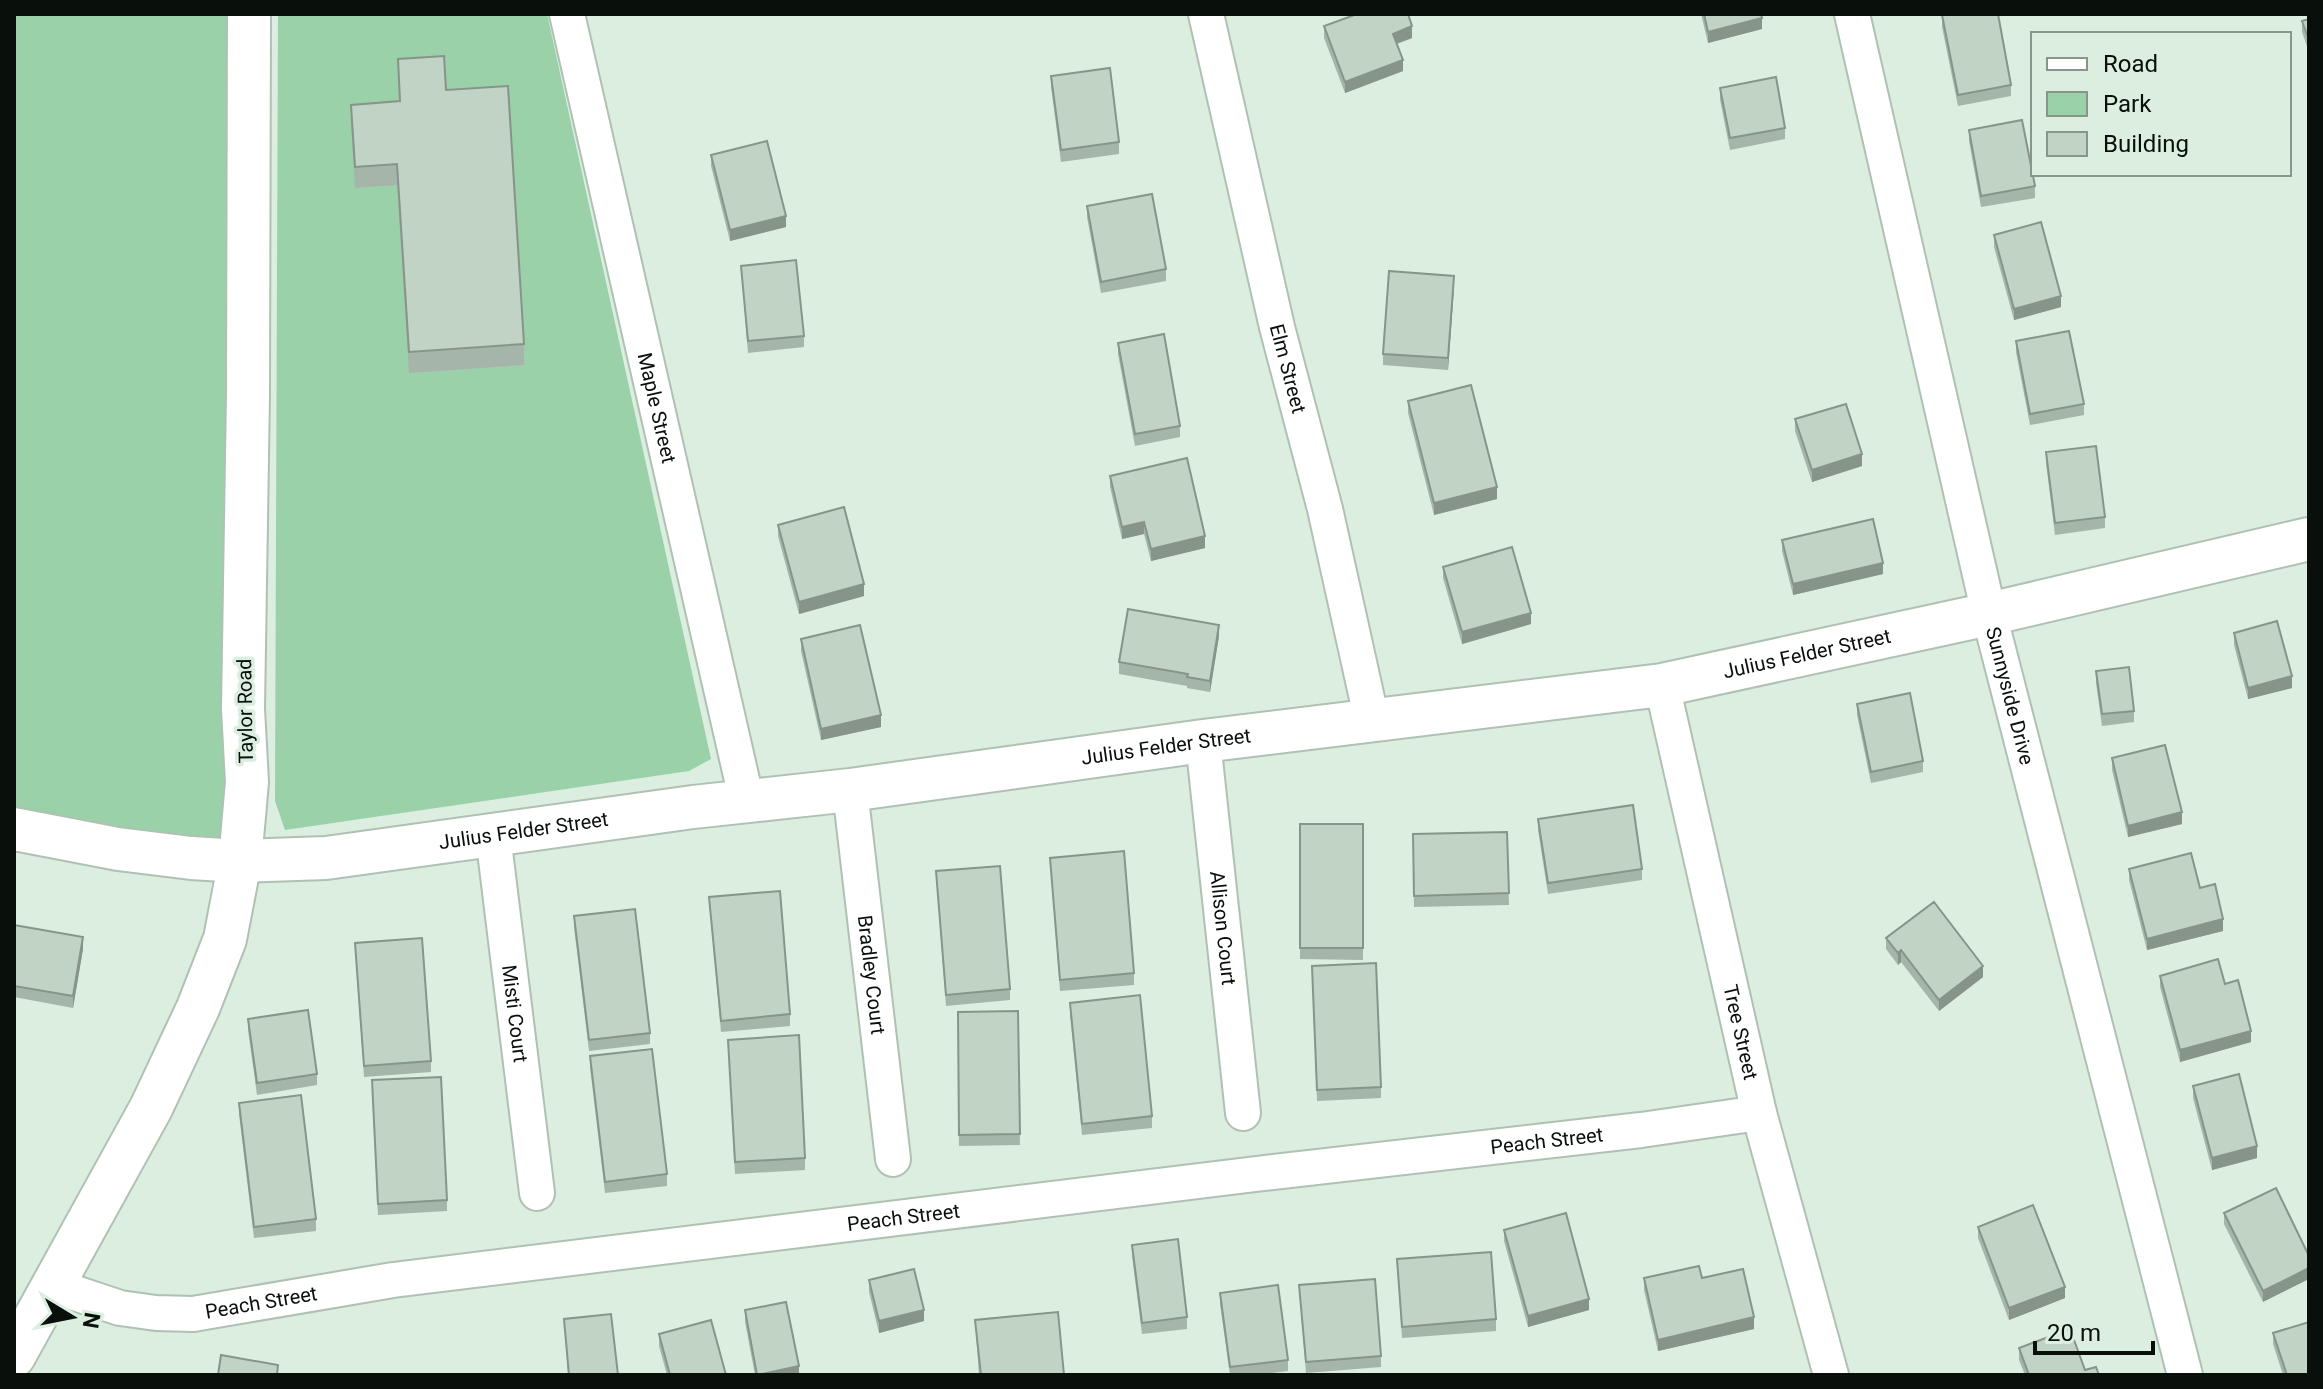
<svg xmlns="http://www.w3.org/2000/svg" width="2323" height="1389" viewBox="0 0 2323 1389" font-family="Roboto,sans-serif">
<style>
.green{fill:#9ad1a9}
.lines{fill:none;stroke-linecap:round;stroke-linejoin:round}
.minor-casing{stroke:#afc1b3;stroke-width:38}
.tertiary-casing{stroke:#afc1b3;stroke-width:46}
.minor{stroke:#fff;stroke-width:34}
.tertiary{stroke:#fff;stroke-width:42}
.wall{fill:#a6b5a9}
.shaded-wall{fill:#87948a}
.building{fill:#c1d3c5;stroke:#87948a;stroke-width:2}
.labels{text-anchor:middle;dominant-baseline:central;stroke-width:7;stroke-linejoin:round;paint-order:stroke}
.street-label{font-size:20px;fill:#090f0b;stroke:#dbeee0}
</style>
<rect width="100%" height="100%" fill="#dbeee0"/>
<path class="green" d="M14 14H249L240 861 14 829Z
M278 14H547L711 759 689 771 285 830 275 801Z"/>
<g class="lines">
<g class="minor-casing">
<g id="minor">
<path id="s1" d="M567 14 747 802"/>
<path id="s2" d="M1206 14 1277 327 1325 509 1372 721"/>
<path id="s3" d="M1852 14 1989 614 2185 1375"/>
<path id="s4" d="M1662 685 1759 1113 1831 1375"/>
<path id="s5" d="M1203 741 1243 1113"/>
<path id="s6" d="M850 790 893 1159"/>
<path id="s7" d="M493 835 537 1193"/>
<path id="s8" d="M54 1286 120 1308 156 1313 193 1314 393 1280 1256 1174 1641 1130 1759 1113"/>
</g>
</g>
<g class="tertiary-casing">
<g id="tertiary">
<path id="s9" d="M14 829 118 849 191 858 240 861 326 858 693 807 850 790 1203 741 1662 685 1989 614 2309 539"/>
<path d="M14 1356 151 1108 198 1008 225 939 240 861 247 782 243 709 248 395 249 14"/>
</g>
</g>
<use href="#minor" class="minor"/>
<use href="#tertiary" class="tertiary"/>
</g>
<path class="wall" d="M1701 14H1761L1762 29 1708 43Z
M1942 15 2011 85V96L1958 106 1942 27Z
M2309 19V52L2302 32V21Z
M1324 26 1412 38 1397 44 1403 71 1345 93 1324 38Z
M398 59 446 90 524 344V365L409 373 397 185 355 188 351 126V105L399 101Z
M1051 76 1119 142V154L1061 162 1051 87Z
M1720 88 1785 128V139L1730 150 1720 100Z
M1969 130 2035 186V198L1981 207 1969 141Z
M711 155 786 227 730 241 711 166Z
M1087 206 1166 269V281L1101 293 1087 217Z
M1994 235 2061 307 2014 320 1994 247Z
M741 266 804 336V347L748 353Z
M1454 287 1448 370 1383 365V354Z
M2016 341 2084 404V415L2030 425 2016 352Z
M1118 343 1180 426V437L1135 446 1118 354Z
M1408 401 1497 499 1434 515 1408 413Z
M1795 419 1862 466 1812 482 1795 431Z
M2046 452 2105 517V528L2055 535 2046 463Z
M1110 476 1205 548 1151 561 1144 534 1122 539 1110 487Z
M778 525 864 596 799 614 778 536Z
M1782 540 1883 574 1793 595 1782 551Z
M1443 567 1531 624 1462 644 1443 578Z
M2234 633 2292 688 2248 699 2234 645Z
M1219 636 1210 692 1187 688V686L1119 674V662Z
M801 639 881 727 821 740 801 651Z
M2096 671 2134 711V722L2102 726 2096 683Z
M1857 704 1923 761V772L1871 783 1857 715Z
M2112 758 2182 824 2128 837 2112 770Z
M1538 819 1642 869V880L1548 894 1538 830Z
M1300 824H1363V960L1300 959Z
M1507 832 1509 905 1414 907 1413 834Z
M1050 858 1134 973V985L1060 991Z
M2129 869 2200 888 2223 931 2147 950 2129 880Z
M936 871 1010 989V1000L946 1006Z
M709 897 790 1014V1026L721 1032Z
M574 916 650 1033V1044L589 1051 574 927Z
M14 925 83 949 73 1008 14 997Z
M1886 938 1983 977 1939 1011 1901 962 1898 965 1886 949Z
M355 943 431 1061V1072L364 1077Z
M2160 976 2225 984 2251 1042 2180 1062 2160 987Z
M1312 978 1381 1087V1098L1317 1101Z
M1070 1003 1152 1116V1128L1082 1135 1070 1014Z
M1018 1011 1020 1145 959 1146 958 1012Z
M248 1019 317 1074V1085L257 1095 248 1030Z
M728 1040 805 1158V1170L735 1174Z
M590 1056 667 1174V1186L605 1193 590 1067Z
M2193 1086 2257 1158 2212 1170 2193 1098Z
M372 1092 447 1200V1211L378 1215Z
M239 1103 316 1219V1231L254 1238 239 1114Z
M2276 1188 2263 1302 2224 1224V1213Z
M1978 1227 2065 1298 2009 1320 1978 1238Z
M1504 1230 1589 1310 1528 1327 1504 1241Z
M1132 1245 1187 1317V1329L1142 1334 1132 1256Z
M1397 1259 1496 1319V1331L1402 1338Z
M1644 1278H1702L1754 1329 1658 1351 1644 1290Z
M869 1280 924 1321 879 1333 869 1292Z
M1299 1285 1381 1356V1367L1306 1373Z
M1220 1293 1288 1360V1371L1257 1375H1230L1220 1304Z
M745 1310 799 1375H755L745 1322Z
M564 1319 618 1375H568Z
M975 1320 1064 1375H979Z
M2273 1333 2309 1375H2283L2273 1344Z
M659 1334 726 1375H667L659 1346Z
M2019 1348 2085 1370 2099 1375H2025L2019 1360Z"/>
<path class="shaded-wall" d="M1762 18V29L1708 43V32Z
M1412 26V38L1393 45V34Z
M1403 60V71L1345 93V82Z
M786 216V227L730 241V230Z
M1454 276V287L1448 370V358Z
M2061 296V307L2014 320V309Z
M1862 454V466L1812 482V470Z
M1497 487V499L1434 515V503Z
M1144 522V534L1122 539V527Z
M1205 536V548L1151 561V549Z
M1883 563V574L1793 595V584Z
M864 584V596L799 614V602Z
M1531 613V624L1462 644V632Z
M1219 625V636L1210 692V681Z
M2292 676V688L2248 699V688Z
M881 715V727L821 740V729Z
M2182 812V824L2128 837V826Z
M2223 919V931L2147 950V939Z
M83 937V949L73 1008V996Z
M1901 950V962L1898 965V953Z
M1983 966V977L1939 1011V1000Z
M2251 1031V1042L2180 1062V1050Z
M2257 1146V1158L2212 1170V1158Z
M2309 1268V1279L2263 1302V1291Z
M2065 1287V1298L2009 1320V1308Z
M1589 1299V1310L1528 1327V1316Z
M924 1310V1321L879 1333V1321Z
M1754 1317V1329L1658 1351V1340Z
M799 1366V1375H757Z"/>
<path class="building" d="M1357 14H1408L1412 26 1393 34 1403 60 1345 82 1324 26Z
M1704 14H1761L1762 18 1708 32Z
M1948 14H1998L2011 85 1958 95 1942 15Z
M2309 19V40L2302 21Z
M444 56 446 90 508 86 524 344 409 352 397 164 355 167 351 105 400 101 398 59Z
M1110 68 1119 142 1061 150 1051 76Z
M1776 77 1785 128 1730 138 1720 88Z
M2022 120 2035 186 1981 196 1969 130Z
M767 141 786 216 730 230 711 155Z
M1152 194 1166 269 1101 282 1087 206Z
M2041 222 2061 296 2014 309 1994 235Z
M796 260 804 336 748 341 741 266Z
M1389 271 1454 276 1448 358 1383 354Z
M2069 331 2084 404 2030 414 2016 341Z
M1164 334 1180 426 1135 434 1118 343Z
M1471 385 1497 487 1434 503 1408 401Z
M1846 404 1862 454 1812 470 1795 419Z
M2096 446 2105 517 2055 523 2046 452Z
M1187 458 1205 536 1151 549 1144 522 1122 527 1110 476Z
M844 507 864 584 799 602 778 525Z
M1873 519 1883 563 1793 584 1782 540Z
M1512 547 1531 613 1462 632 1443 567Z
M1128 609 1219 625 1210 681 1187 677 1188 674 1119 662Z
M2277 621 2292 676 2248 688 2234 633Z
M860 625 881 715 821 729 801 639Z
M2129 667 2134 711 2102 714 2096 671Z
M1910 693 1923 761 1871 772 1857 704Z
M2165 745 2182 812 2128 826 2112 758Z
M1633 805 1642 869 1548 883 1538 819Z
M1300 824H1363V948H1300Z
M1507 832 1509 893 1414 896 1413 834Z
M1124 851 1134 973 1060 980 1050 858Z
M2191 853 2200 888 2215 884 2223 919 2147 939 2129 869Z
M1000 866 1010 989 946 995 936 871Z
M780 891 790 1014 721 1021 709 897Z
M1934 902 1983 966 1939 1000 1901 950 1898 953 1886 938Z
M635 909 650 1033 589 1040 574 916Z
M14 925 83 937 73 996 14 986Z
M422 938 431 1061 364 1066 355 943Z
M2218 959 2225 984 2238 980 2251 1031 2180 1050 2160 976Z
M1376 963 1381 1087 1317 1090 1312 966Z
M1140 995 1152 1116 1082 1124 1070 1003Z
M308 1010 317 1074 257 1083 248 1019Z
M1018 1011 1020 1134 959 1135 958 1012Z
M799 1035 805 1158 735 1162 728 1040Z
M652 1049 667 1174 605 1182 590 1056Z
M2239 1074 2257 1146 2212 1158 2193 1086Z
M441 1077 447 1200 378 1204 372 1080Z
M301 1095 316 1219 254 1227 239 1103Z
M2276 1188 2309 1256V1268L2263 1291 2224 1213Z
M2033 1205 2065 1287 2009 1308 1978 1227Z
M1566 1213 1589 1299 1528 1316 1504 1230Z
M1178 1239 1187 1317 1142 1323 1132 1245Z
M1491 1252 1496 1319 1402 1327 1397 1259Z
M1699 1266 1702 1278 1743 1269 1754 1317 1658 1340 1644 1278Z
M914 1269 924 1310 879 1321 869 1280Z
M1375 1279 1381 1356 1306 1362 1299 1285Z
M1278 1285 1288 1360 1230 1367 1220 1293Z
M786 1302 799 1366 757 1375 745 1310Z
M1058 1312 1064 1375H981L975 1320Z
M611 1314 618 1375H569L564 1319Z
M711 1320 726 1375H670L659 1334Z
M2309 1322V1375H2287L2273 1333Z
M2070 1329 2085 1370 2096 1367 2099 1375H2029L2019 1348Z
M221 1355 278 1365 277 1375H218Z"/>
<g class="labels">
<g class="street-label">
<text stroke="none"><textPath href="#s2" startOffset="364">Elm Street</textPath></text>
<text stroke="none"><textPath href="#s1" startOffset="404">Maple Street</textPath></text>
<text stroke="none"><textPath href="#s9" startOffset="1810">Julius Felder Street</textPath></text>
<text stroke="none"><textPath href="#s3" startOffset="700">Sunnyside Drive</textPath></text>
<text transform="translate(245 711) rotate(-91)">Taylor Road</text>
<text stroke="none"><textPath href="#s9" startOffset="1162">Julius Felder Street</textPath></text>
<text stroke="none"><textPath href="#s9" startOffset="514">Julius Felder Street</textPath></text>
<text stroke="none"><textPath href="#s5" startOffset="188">Allison Court</textPath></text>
<text stroke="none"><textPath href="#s6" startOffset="186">Bradley Court</textPath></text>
<text stroke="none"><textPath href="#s7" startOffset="180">Misti Court</textPath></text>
<text stroke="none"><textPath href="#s4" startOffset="356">Tree Street</textPath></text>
<text stroke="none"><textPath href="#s8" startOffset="1508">Peach Street</textPath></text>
<text stroke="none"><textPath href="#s8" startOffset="860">Peach Street</textPath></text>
<text stroke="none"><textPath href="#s8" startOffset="212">Peach Street</textPath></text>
</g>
</g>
<rect width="2323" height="1389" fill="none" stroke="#090f0b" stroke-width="32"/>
<rect x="2031" y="32" width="260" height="144" fill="#dbeee0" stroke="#87958b" stroke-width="2"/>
<rect x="2047" y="58" width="40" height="12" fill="#ffffff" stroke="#87958b" stroke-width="2"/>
<text x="2103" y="72" font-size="24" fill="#090f0b">Road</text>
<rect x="2047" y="92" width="40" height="24" fill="#9ad1a9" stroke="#87958b" stroke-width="2"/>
<text x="2103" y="112" font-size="24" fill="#090f0b">Park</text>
<rect x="2047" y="132" width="40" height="24" fill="#c1d3c5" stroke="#87958b" stroke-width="2"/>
<text x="2103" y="152" font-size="24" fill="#090f0b">Building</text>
<g transform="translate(72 1317) rotate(100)" stroke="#dbeee0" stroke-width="6" paint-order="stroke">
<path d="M0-6L14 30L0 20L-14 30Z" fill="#090f0b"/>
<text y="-12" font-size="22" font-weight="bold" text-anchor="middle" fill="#090f0b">N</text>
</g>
<path d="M2035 1341v12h118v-12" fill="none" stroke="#090f0b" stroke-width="4"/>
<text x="2047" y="1341" font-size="24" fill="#090f0b" stroke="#dbeee0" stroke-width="6" paint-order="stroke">20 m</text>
</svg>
